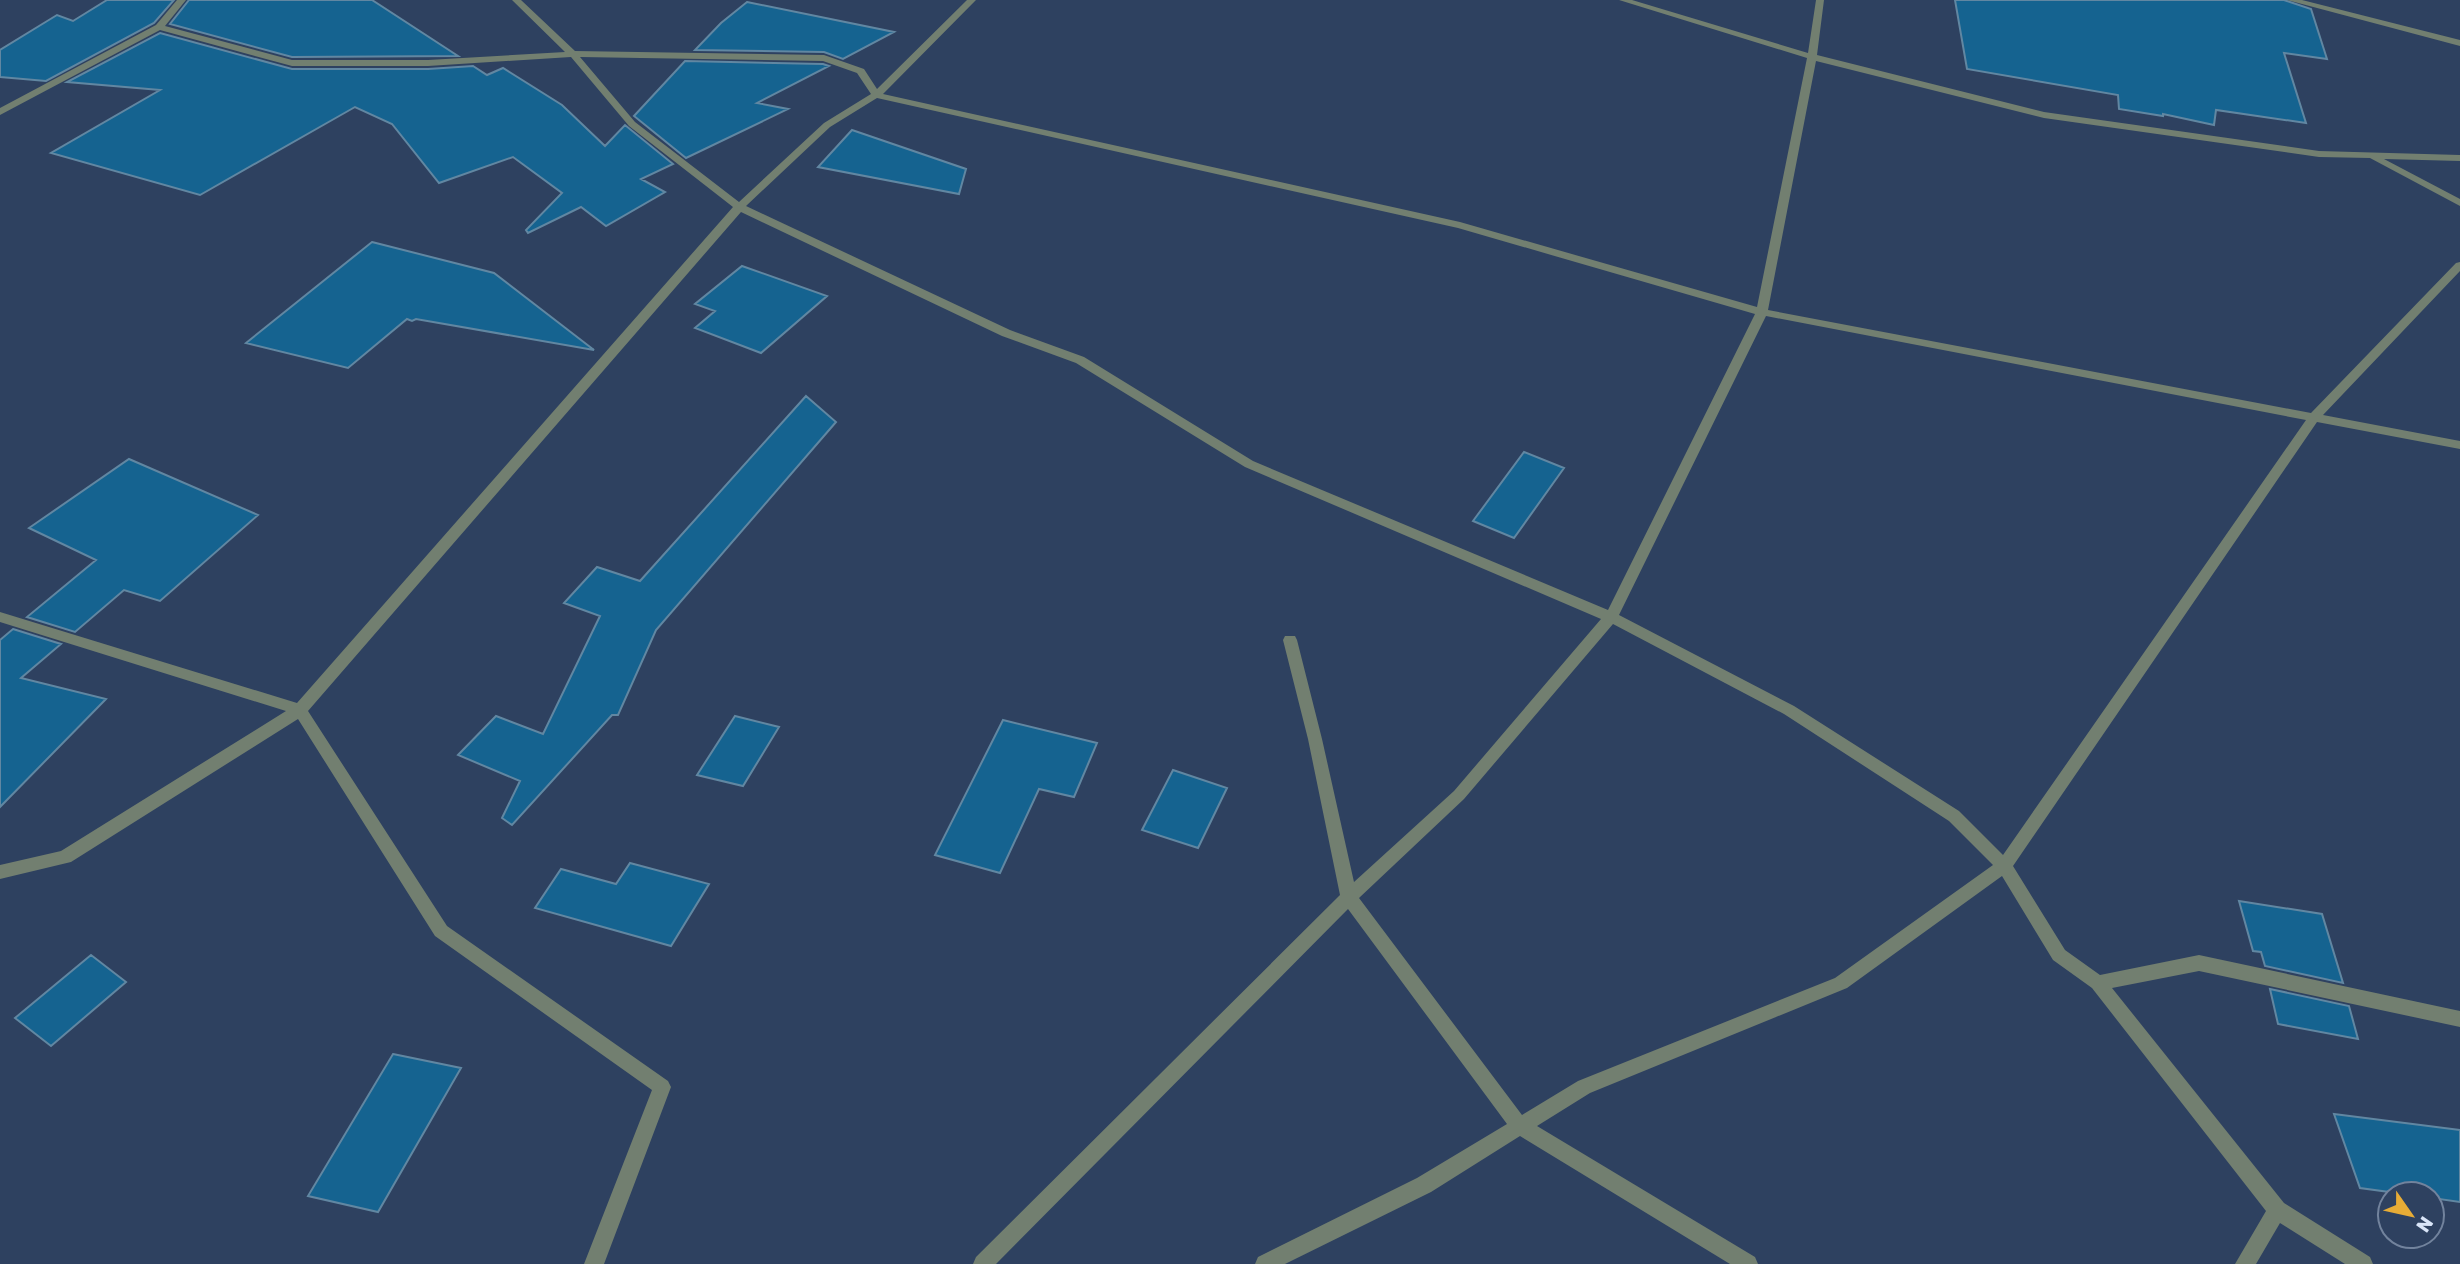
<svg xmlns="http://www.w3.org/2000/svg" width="2460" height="1264" viewBox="0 0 2460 1264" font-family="Rubik,sans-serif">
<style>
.building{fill:#156390;stroke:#6187a2;stroke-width:2}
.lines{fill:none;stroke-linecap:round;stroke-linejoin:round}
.minor{fill:#727f70;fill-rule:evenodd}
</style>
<rect width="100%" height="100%" fill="#2e4160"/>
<path class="building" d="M107 0H174L154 23 46 81 0 77V50L57 15 73 21Z
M189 0H372L458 56 292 57 170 24Z
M1955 0H2284L2311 9 2327 59 2284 53 2306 123 2216 110 2214 125 2163 114V116L2119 109 2118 95 1967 69Z
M747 2 894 32 843 59 824 52 695 50 721 23Z
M160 33 292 69H428L473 66 487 75 503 68 562 105 605 146 625 125 673 164 641 179 665 192 606 226 581 207 528 233 526 230 562 193 513 157 439 183 392 124 355 107 200 195 51 153 160 90 67 82Z
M685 61 823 64 829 66 757 103 788 109 686 158 634 116Z
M852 130 966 169 959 194 818 167Z
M372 242 494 273 594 350 416 319 412 321 407 319 348 368 246 343Z
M742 266 827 296 761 353 695 328 715 311 695 304Z
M806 396 836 422 656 630 618 715H612L512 825 502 818 520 781 458 755 496 716 543 734 600 616 564 603 597 567 640 581Z
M1524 452 1564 468 1514 538 1473 521Z
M129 459 258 515 160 601 124 590 75 632 27 617 96 560 29 528Z
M13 629 61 644 21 678 106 699 0 807V640Z
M735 716 779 727 743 786 697 775Z
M1003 720 1097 743 1074 797 1039 789 1000 873 935 855Z
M1173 770 1227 788 1198 848 1142 830Z
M630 863 709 884 671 946 535 908 561 869 616 884Z
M2239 901 2322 914 2343 983 2265 966 2261 952 2253 951Z
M91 955 126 982 51 1046 15 1018Z
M2270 989 2349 1006 2358 1039 2278 1024Z
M393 1054 461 1068 378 1212 308 1196Z
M2334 1114 2460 1130V1202L2432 1198V1194H2404L2360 1188Z"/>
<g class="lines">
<path class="minor" d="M177 0H186L165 26 292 60H428L565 52 512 0H521L575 51 824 55 864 69 877 89 967 0H976L883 94 1460 222 1757 307 1807 58 1619 0H1632L1808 53 1816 0H1824L1817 55 2044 112 2319 151 2460 155V161L2384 159 2460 199V206L2370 158 2319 157 2044 118 1816 61 1768 310 2311 413 2456 263 2460 262V271L2323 415 2460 441V449L2317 422 2013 866 2065 950 2100 975 2199 955 2460 1011V1027L2199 971 2112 988 2284 1203 2370 1257 2373 1264H2345L2280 1223 2256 1264H2235L2266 1211 2092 988 2053 960 2002 876 1847 988 1590 1093 1537 1126 1755 1257 1758 1264H1730L1520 1136 1431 1192 1285 1264H1255L1258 1257 1417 1178 1507 1124 1348 909 996 1264H973L976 1257 1340 895 1308 739 1283 640 1285 636H1295L1297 640 1322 739 1354 882 1454 791 1601 619 1245 467 1076 363 1002 336 741 212 308 711 447 926 668 1081 671 1087 604 1264H584L652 1090 435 936 298 719 71 862 0 879V865L61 851 286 711 0 622V612L297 703 733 207 629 126 571 57 428 66H292L160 30 0 115V108L156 25ZM580 57 823 61 857 73 871 94 824 123 739 202 635 122ZM877 98 1458 228 1755 314 1608 610 1253 461 1084 357 1010 330 746 206 830 127ZM1766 316 2306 420 2003 855 1959 811 1794 706 1619 615ZM1613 624 1784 714 1949 821 1993 865 1835 978 1578 1081 1522 1115 1359 898 1464 799Z
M2287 0H2302L2460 40V46Z"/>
</g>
<g transform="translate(2411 1215) rotate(124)"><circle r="33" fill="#2e4160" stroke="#72839d" stroke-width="2"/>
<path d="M0-5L12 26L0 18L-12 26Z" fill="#e7ac36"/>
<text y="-10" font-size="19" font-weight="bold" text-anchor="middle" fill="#d9e5f8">N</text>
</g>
</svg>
